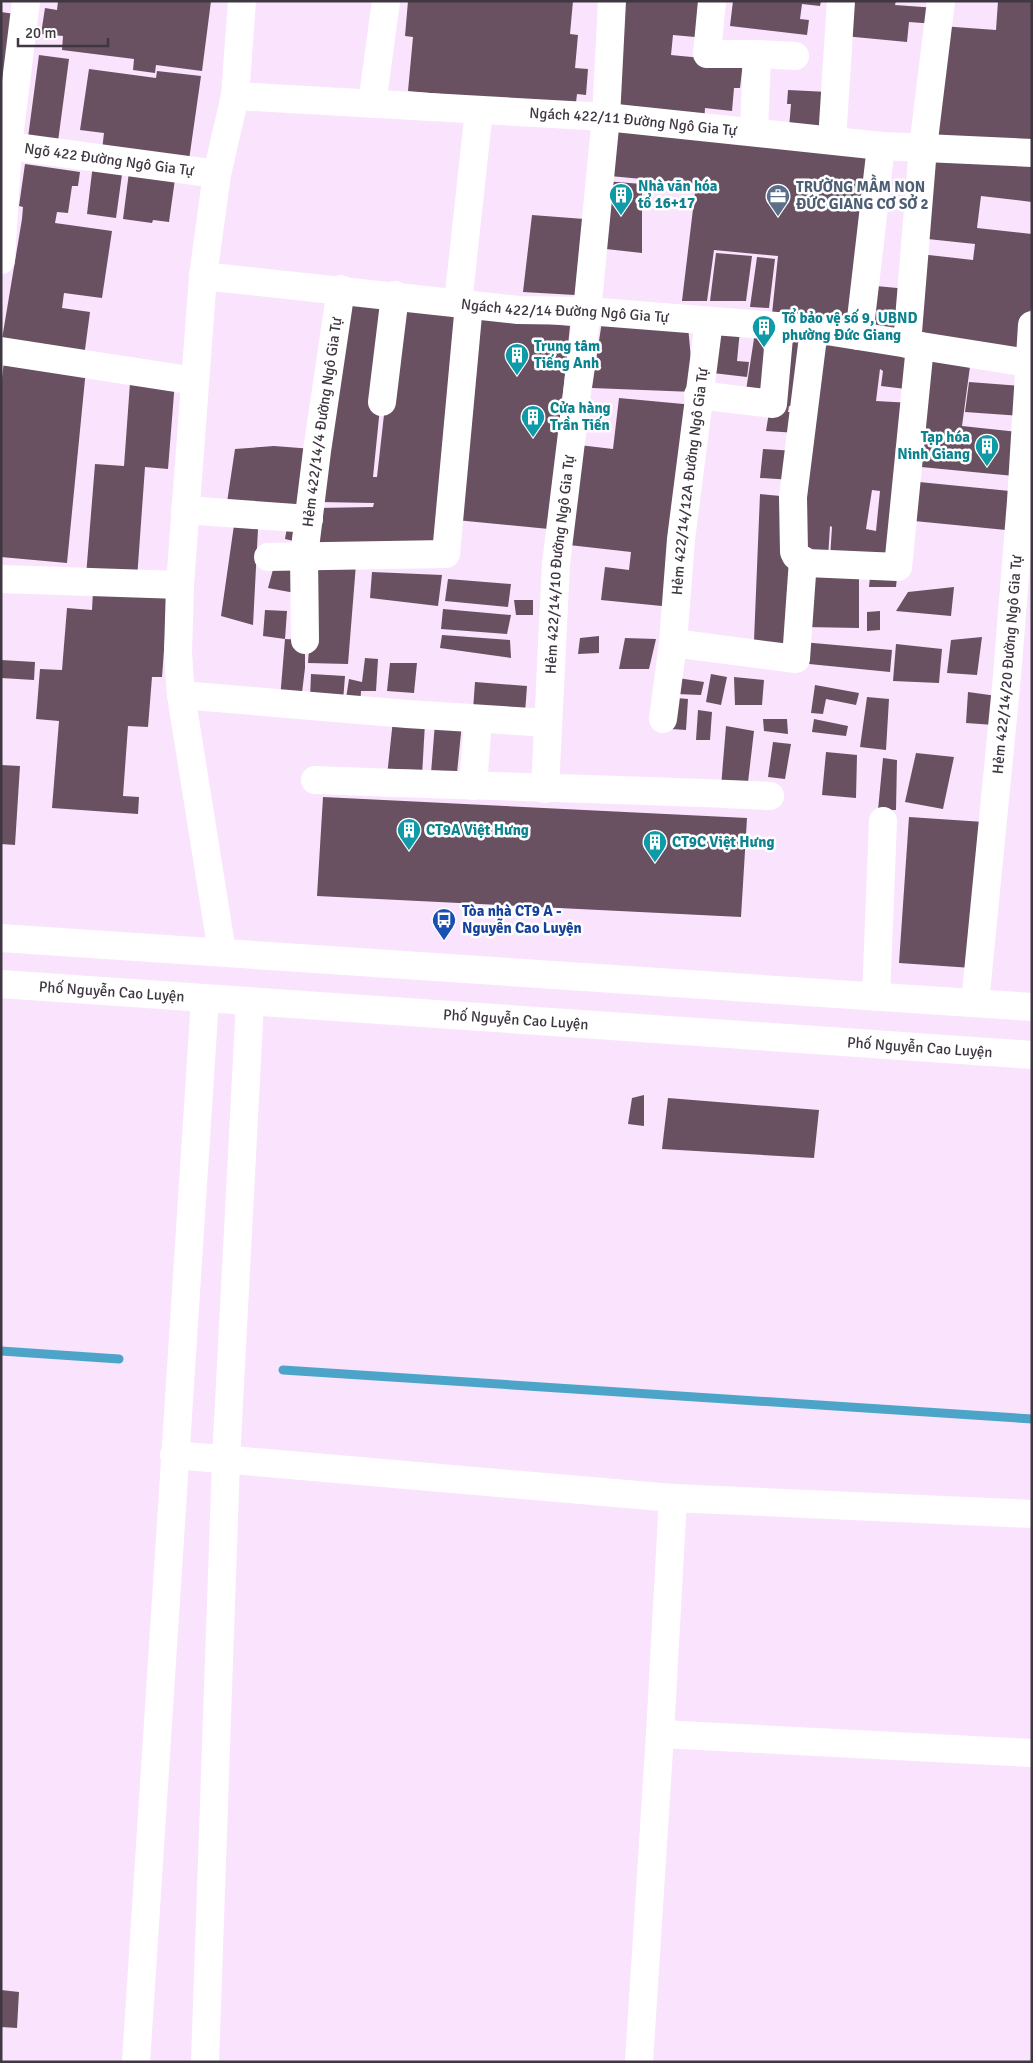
<svg xmlns="http://www.w3.org/2000/svg" width="1033" height="2063" viewBox="0 0 1033 2063" font-family="Signika,sans-serif">
<style>
.lines{fill:none;stroke-linecap:round;stroke-linejoin:round}
.stream{stroke:#4ca5c9;stroke-width:9}
.building{fill:#695162;fill-rule:evenodd}
.minor{stroke:#fff;stroke-width:28}
.labels{text-anchor:middle;dominant-baseline:central;stroke-width:5;stroke-linejoin:round;paint-order:stroke}
.street-label{font-size:15px;fill:#3f3741;stroke:#fff}
.culture-label{font-size:15px;font-weight:bold;fill:#0d838f;stroke:#fff;text-anchor:start}
.service-label{font-size:15px;font-weight:bold;fill:#4e5e75;stroke:#fff;text-anchor:start}
.transit-label{font-size:15px;font-weight:bold;fill:#164399;stroke:#fff;text-anchor:start}
</style>
<rect width="100%" height="100%" fill="#fae4fd"/>
<g class="lines">
<path class="stream" d="M1 1351 119 1359
M283 1370 1032 1419"/>
</g>
<path class="building" d="M58 1H211L202 71 156 65 155 73 133 70 134 59 62 50 63 36 41 34 45 8 57 10Z
M408 1H573L570 34 578 35 575 68 588 69 586 95 577 94 575 111 528 102 408 91 413 37 405 36Z
M625 1H709L706 38 673 35 671 55 743 62 740 88H734L732 111 705 108 704 123 616 110Z
M733 1H821L820 6 802 4 800 19 809 20 807 35 730 26Z
M847 1H896L895 5 937 8 936 24 909 22 907 42 844 36Z
M998 1H1032V152L932 145 941 26 996 30Z
M1 12 15 14 1 143Z
M39 55 69 59 57 149 27 145Z
M89 69 156 78 157 71 201 76 188 167 102 150 104 133 80 130Z
M788 90 828 92 826 129 789 128 791 104H787Z
M605 122 872 149 853 323 772 314 778 256 714 250 707 301H682L696 184 599 175Z
M929 150 1032 161V202L981 196 977 228 1032 234V301L1028 330 1017 352 910 340 920 254 973 260 975 244 918 238Z
M25 164 80 172 78 186H72L68 213 57 212 55 223 112 231 102 298 64 293 62 308 90 312 84 357 1 345 22 219 23 207 19 206Z
M93 164 123 167 116 218 87 214Z
M129 172 175 179 169 222 153 220 152 223 123 219Z
M604 181 642 184V253L597 248Z
M532 215 584 219 575 295 523 292Z
M716 253 752 256 746 301H710Z
M757 257 775 259 769 308 750 307Z
M876 286 908 289 902 333 869 328Z
M345 303 390 308 373 477H377L396 308 465 311 440 551 312 556 317 508 373 507 374 503 319 502Z
M476 317 570 326 549 529 456 520Z
M602 321 688 326 694 392 592 388Z
M710 327 740 330 737 361 749 362 747 377 704 372Z
M782 331 811 335 801 407 789 406 788 412 800 413 798 433 766 431Z
M755 332 777 334 770 400 745 397Z
M814 336 917 351 914 390 881 386 883 371 880 369 876 401 912 403 894 566 830 558 832 527 830 526 828 558 798 556ZM872 490 880 491 876 531 866 529Z
M921 353 971 359 962 426 1018 432 1014 476 911 466Z
M4 361 86 369 67 563 1 557V387Z
M175 381 168 469 145 467 137 579 86 576 95 464 124 466 130 383Z
M969 382 1022 386 1020 416 965 412Z
M619 398 694 405 672 607 601 600 605 567 629 570 631 552 569 545 579 445 613 449Z
M274 446 313 449 306 514 226 509 235 449Z
M763 449 797 451 793 480 760 478Z
M909 481 1010 491 1006 530 904 520Z
M760 494 791 497 792 652 754 641Z
M234 525 258 529 253 625 221 616Z
M287 527 300 529 298 542 285 539Z
M275 562 299 566 295 593 268 588Z
M315 562 356 564 348 664 308 663Z
M807 563 859 566V628L805 627Z
M871 567H898L896 587H869Z
M372 572 442 575 438 606 370 598Z
M448 579 511 584 508 607 445 601Z
M954 587 951 616 896 611 908 592Z
M93 591 168 597 162 677H152L148 727 128 726 123 796 139 797 138 814 52 808 59 721 36 719 40 669 62 670 67 608 92 610Z
M514 600H533V615H516Z
M443 609 511 615 507 634 441 629Z
M265 610 287 611 285 639 263 636Z
M880 611V630L867 631V612Z
M442 635 510 640 511 658 440 648Z
M599 636V653L578 654 580 638Z
M982 637 977 675 947 673 951 640Z
M625 638 656 639 649 669H619Z
M285 639 305 640V668L301 701 280 699Z
M802 642 892 650 890 672 799 663Z
M896 644 942 649 939 683 893 681Z
M365 658 378 659 376 691H361L360 707 345 705 349 679 362 682Z
M1 660 35 662 34 680 1 678Z
M390 663H417L414 693 387 691Z
M311 674 345 676 343 701 310 698Z
M711 674 727 677 721 705 706 702Z
M734 677 764 680 762 705H735Z
M678 678 704 682 701 695 676 694Z
M475 682 527 686 525 713 473 710Z
M815 685 859 693 856 705 826 699 823 714 811 713Z
M968 692 997 696 994 725 966 723Z
M867 697 889 699 886 750 860 747Z
M677 698 688 699 686 730 671 729Z
M698 710 712 712 710 740H696Z
M763 719H787L788 734 764 731Z
M814 719 848 726 846 736 812 732Z
M393 720 425 723 422 776H387Z
M435 723H462L457 773H431Z
M726 726 754 731 747 791 721 787Z
M773 742 791 744 785 779 768 777Z
M826 752 857 755 856 798 822 795Z
M916 753 954 757 943 809 905 802Z
M883 758 897 760 896 810H878Z
M1 765 20 766 15 845 1 844Z
M323 797 747 818 741 917 317 896Z
M909 817 984 822 972 968 899 963Z
M644 1095V1126L628 1124 632 1098Z
M668 1098 819 1110 814 1158 662 1149Z
M1 1990 19 1992 17 2028 1 2027Z"/>
<g class="lines">
<g class="minor">
<path id="s1" d="M242 1 235 96 217 174 203 276 518 310 587 311 814 329 1028 363"/>
<path d="M712 1 707 54H757L754 131"/>
<path d="M757 54 795 56"/>
<path id="s2" d="M235 96 606 117 881 146 1032 153"/>
<path d="M372 104 386 1"/>
<path d="M832 140 841 1"/>
<path id="s3" d="M1 145 217 174"/>
<path d="M1 260 8 146 26 1"/>
<path d="M203 276 180 585 178 653 181 695 222 952"/>
<path d="M458 303 479 110"/>
<path d="M814 329 793 497 794 552 796 556 807 563 898 567 920 346"/>
<path d="M859 336 881 146"/>
<path d="M907 344 923 148 941 1"/>
<path d="M1 351 195 381"/>
<path d="M698 395 773 404 780 326"/>
<path d="M382 402 395 295"/>
<path d="M185 510 309 519"/>
<path d="M268 557 446 554 469 304"/>
<path d="M1 579 180 585"/>
<path id="s4" d="M305 640 304 556 317 451 341 289"/>
<path d="M673 643 796 659 803 560"/>
<path d="M181 695 407 714 548 723"/>
<path id="s5" d="M663 719 673 643 681 539 709 321"/>
<path d="M315 780C467 786 618 789 770 796"/>
<path d="M473 786 478 719"/>
<path id="s6" d="M545 789 556 564 587 311 606 117 612 1"/>
<path d="M1 938 1032 1007"/>
<path id="s7" d="M1 984 1032 1055"/>
<path d="M876 997 883 821"/>
<path id="s8" d="M975 1003 1007 676 1021 501 1032 325"/>
<path d="M174 1455 673 1498 1032 1514"/>
<path d="M660 1734 1032 1753"/>
<path d="M136 2062 205 999"/>
<path d="M205 2062 226 1460 250 1002"/>
<path d="M639 2062 660 1734 673 1498"/>
</g>
</g>
<defs>
<g id="building-pin" transform="scale(1.25)"><path d="M0 17L-7.5 6A9.5 9.5 0 1 1 7.5 6Z" fill="#0f9aa8" stroke="#fff"/><path d="M-4-6H4V6H1V3H-1V6H-4ZM-2.5-4.3h1.7v1.8h-1.7ZM.8-4.3h1.7v1.8H.8ZM-2.5-1h1.7V.8h-1.7ZM.8-1h1.7V.8H.8Z" fill="#fff"/></g>
<g id="office-pin" transform="scale(1.25)"><path d="M0 17L-7.5 6A9.5 9.5 0 1 1 7.5 6Z" fill="#5c6f8a" stroke="#fff"/><path d="M-6-3h4V-5.5h4V-3h4V5H-6ZM-1-4.5V-3h2v-1.5ZM-6 0V1H6V0Z" fill="#fff"/></g>
<g id="bus-pin" transform="scale(1.25)"><path d="M0 17L-7.5 6A9.5 9.5 0 1 1 7.5 6Z" fill="#1a4fb4" stroke="#fff"/><path d="M-5-6H5V4H4V6H2V4H-2V6H-4V4H-5ZM-3.5-4V0h7V-4ZM-3.5 1.2v1.5H-2V1.2ZM2 1.2v1.5H3.5V1.2Z" fill="#fff"/></g>
</defs>
<g fill-rule="evenodd">
<use href="#building-pin" x="621" y="195"/>
<use href="#office-pin" x="778" y="196"/>
<use href="#building-pin" x="764" y="327"/>
<use href="#building-pin" x="517" y="355"/>
<use href="#building-pin" x="533" y="417"/>
<use href="#building-pin" x="987" y="446"/>
<use href="#building-pin" x="409" y="830"/>
<use href="#building-pin" x="655" y="842"/>
<use href="#bus-pin" x="444" y="920"/>
</g>
<g class="labels">
<g class="street-label">
<text stroke="none"><textPath href="#s2" startOffset="399">Ngách 422/11 Đường Ngô Gia Tự</textPath></text>
<text stroke="none"><textPath href="#s3" startOffset="109">Ngõ 422 Đường Ngô Gia Tự</textPath></text>
<text stroke="none"><textPath href="#s1" startOffset="642">Ngách 422/14 Đường Ngô Gia Tự</textPath></text>
<text stroke="none"><textPath href="#s4" startOffset="219">Hẻm 422/14/4 Đường Ngô Gia Tự</textPath></text>
<text stroke="none"><textPath href="#s5" startOffset="239">Hẻm 422/14/12A Đường Ngô Gia Tự</textPath></text>
<text stroke="none"><textPath href="#s6" startOffset="225">Hẻm 422/14/10 Đường Ngô Gia Tự</textPath></text>
<text stroke="none"><textPath href="#s8" startOffset="340">Hẻm 422/14/20 Đường Ngô Gia Tự</textPath></text>
<text stroke="none"><textPath href="#s7" startOffset="111">Phố Nguyễn Cao Luyện</textPath></text>
<text stroke="none"><textPath href="#s7" startOffset="516">Phố Nguyễn Cao Luyện</textPath></text>
<text stroke="none"><textPath href="#s7" startOffset="921">Phố Nguyễn Cao Luyện</textPath></text>
</g>
<g class="culture-label">
<text x="638" y="186">Nhà văn hóa<tspan x="638" dy="17">tổ 16+17</tspan></text>
<text x="782" y="318">Tổ bảo vệ số 9, UBND<tspan x="782" dy="17">phường Đức Giang</tspan></text>
<text x="534" y="346">Trung tâm<tspan x="534" dy="17">Tiếng Anh</tspan></text>
<text x="550" y="408">Cửa hàng<tspan x="550" dy="17">Trần Tiến</tspan></text>
<text x="970" y="437" text-anchor="end">Tạp hóa<tspan x="970" dy="17">Ninh Giang</tspan></text>
<text x="426" y="830">CT9A Việt Hưng</text>
<text x="672" y="842">CT9C Việt Hưng</text>
</g>
<g class="service-label">
<text x="796" y="187">TRƯỜNG MẦM NON<tspan x="796" dy="17">ĐỨC GIANG CƠ SỞ 2</tspan></text>
</g>
<g class="transit-label">
<text x="462" y="911">Tòa nhà CT9 A -<tspan x="462" dy="17">Nguyễn Cao Luyện</tspan></text>
</g>
</g>
<rect width="1033" height="2063" fill="none" stroke="#3f3741" stroke-width="5"/>
<path d="M18 38v8h90v-8" fill="none" stroke="#3f3741" stroke-width="2.5"/>
<text x="25" y="38" font-size="15" fill="#3f3741" stroke="#ffffff" stroke-width="4" paint-order="stroke">20 m</text>
</svg>
